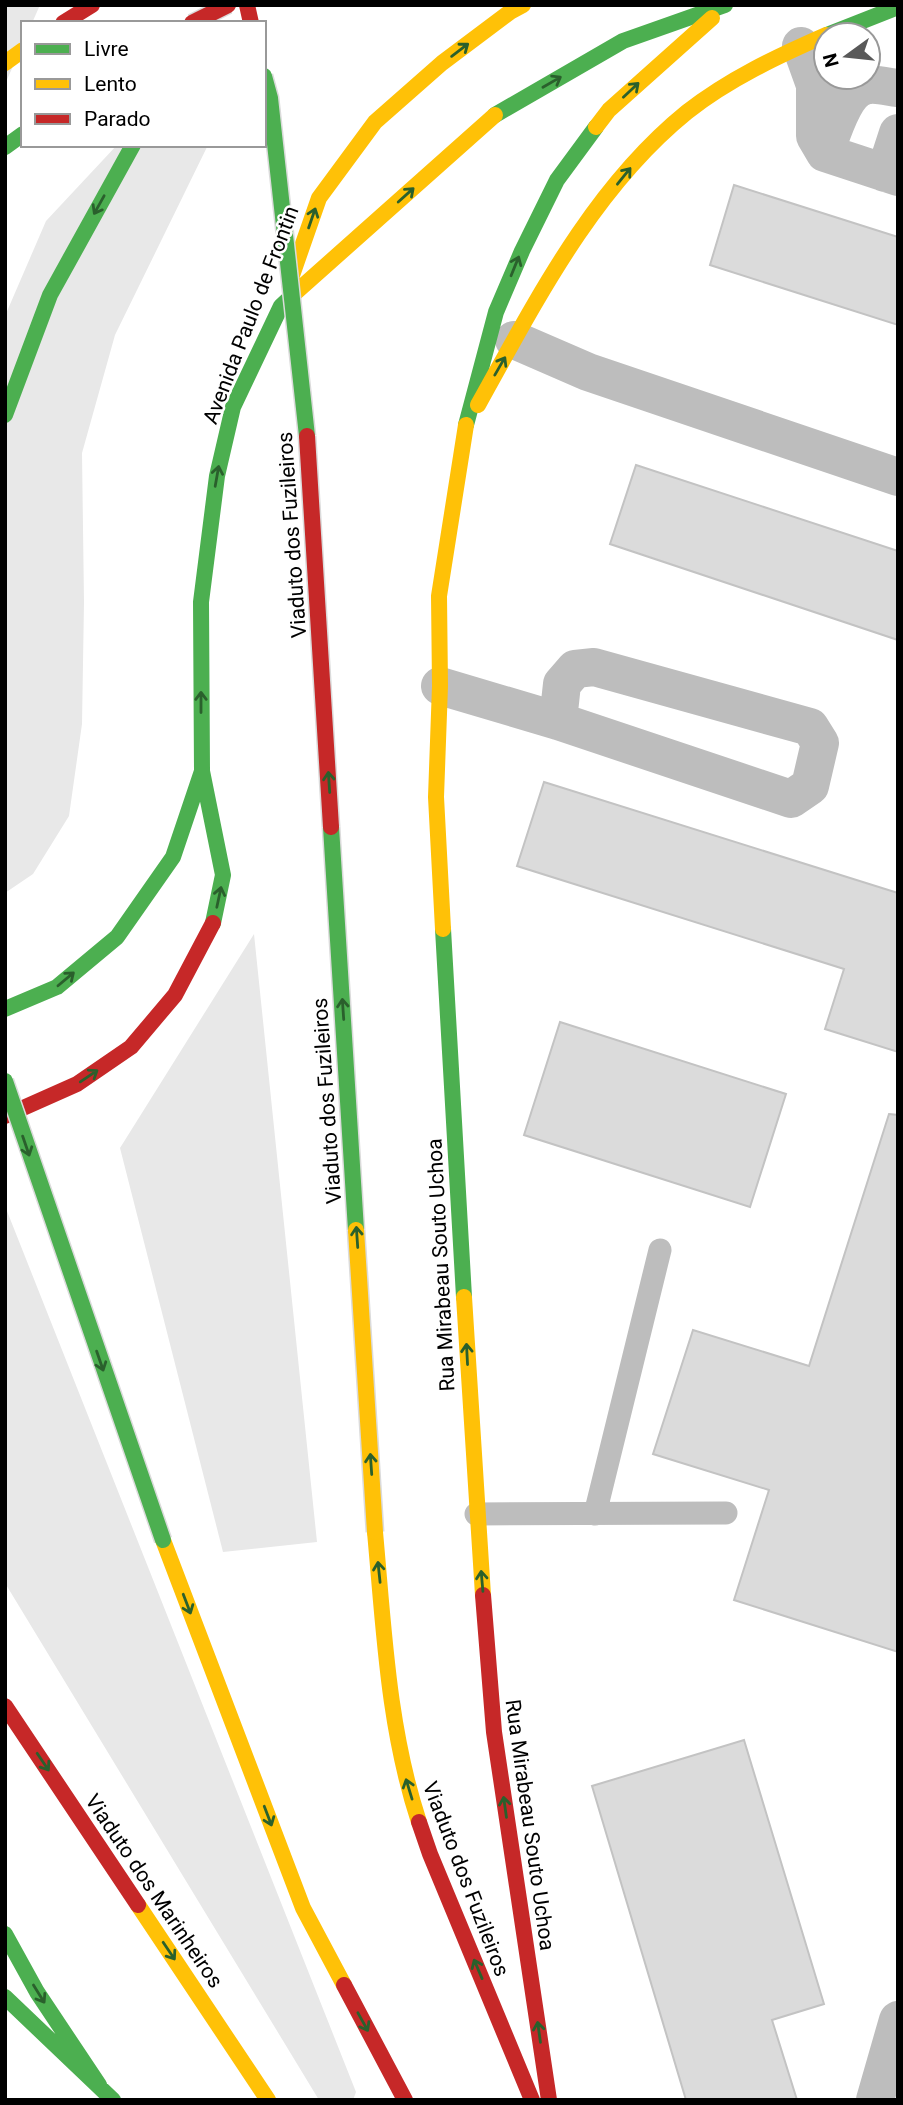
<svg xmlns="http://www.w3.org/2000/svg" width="903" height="2105" viewBox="0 0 903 2105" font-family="Roboto,sans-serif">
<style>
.green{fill:#e8e8e8}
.building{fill:#dbdbdb;stroke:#c3c3c3;stroke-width:2}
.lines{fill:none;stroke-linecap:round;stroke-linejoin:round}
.lane{stroke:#bdbdbd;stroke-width:23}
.street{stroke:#bdbdbd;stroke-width:38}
.fast{stroke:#4caf50;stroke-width:16}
.slow{stroke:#ffc107;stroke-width:16}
.jam{stroke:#c62828;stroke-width:16}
.fast-bridge-casing{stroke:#dbdbdb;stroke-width:19;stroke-linecap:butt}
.slow-bridge-casing{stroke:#dbdbdb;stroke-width:19;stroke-linecap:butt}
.jam-bridge-casing{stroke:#dbdbdb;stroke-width:19;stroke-linecap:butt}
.fast-bridge{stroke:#4caf50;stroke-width:16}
.slow-bridge{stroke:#ffc107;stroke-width:16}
.jam-bridge{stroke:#c62828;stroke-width:16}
.oneway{stroke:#2a602c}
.labels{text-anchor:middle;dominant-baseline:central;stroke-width:5;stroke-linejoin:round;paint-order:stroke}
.street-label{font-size:21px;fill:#000;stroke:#fff}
</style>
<rect width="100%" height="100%" fill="#fff"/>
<path class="green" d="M5 5H40L32 23H23V44L5 84Z
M117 145H208L115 335 82 453 84 602 82 724 69 816 33 874 5 893V316L46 221Z
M254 934 317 1542 223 1552 120 1148Z
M5 1206 356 2092 353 2100H319L5 1583Z"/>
<path class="building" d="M734 185 898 237V325L710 265Z
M636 465 898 551V640L610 544Z
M544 782 898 893V1052L825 1029 844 969 517 866Z
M560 1022 786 1094 750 1207 524 1135Z
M889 1114 898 1115V1652L734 1600 769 1490 653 1454 693 1330 809 1366Z
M744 1740 824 2004 772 2020 797 2100H686L592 1786Z"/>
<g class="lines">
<path class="lane" d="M476 1514 726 1513
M595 1514 660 1250"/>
<path class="street" d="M801 46 815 85V136L825 153 898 177
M825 153C832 134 845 87 869 85 878 84 889 87 898 88
M885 173 898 133
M514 340 588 372 898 477
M440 686 558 721 791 799 810 786 820 743 810 727 594 667 575 669 562 684 558 721
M875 2100 898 2020"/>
<path class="fast" d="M827 35 898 7
M495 115 623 41 725 5
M5 147 23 134
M5 415 50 295 133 145
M466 425 496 312 522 251 557 180 596 127
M213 923 223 875 202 771 201 602 217 476 233 407 281 306 295 293
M443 929 464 1297
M5 1009 57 987 117 937 173 857 202 771
M5 1934 37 1992 99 2085
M5 1997 113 2100"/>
<path class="slow" d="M5 63 23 50
M596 127 609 110 712 18
M289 284 319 198 375 122 442 63 510 12 523 5
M295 293 495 115
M478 405C536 301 593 188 687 112 729 79 778 56 826 35
M443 929 436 797 440 686 439 596 466 425
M464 1297 483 1595
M375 1532C384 1630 388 1728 419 1822
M163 1540 303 1908 344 1985
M138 1905 268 2100"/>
<path class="jam" d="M247 5 251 23
M63 23 92 5
M5 1116 77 1084 131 1047 175 995 213 923
M483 1595 494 1732 549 2100
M5 1706 138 1905
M419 1822 430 1854 532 2100
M344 1985 405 2100"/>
<g class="fast-bridge-casing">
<path id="fast-bridge" d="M264 76 270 98 307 436
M331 827 356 1230
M5 1081 163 1540"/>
</g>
<g class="slow-bridge-casing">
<path id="slow-bridge" d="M356 1230 375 1532"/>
</g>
<g class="jam-bridge-casing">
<path id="jam-bridge" d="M192 23 228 5
M307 436 331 827"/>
</g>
<use href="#fast-bridge" class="fast-bridge"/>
<use href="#slow-bridge" class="slow-bridge"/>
<use href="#jam-bridge" class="jam-bridge"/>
</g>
<defs><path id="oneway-shaft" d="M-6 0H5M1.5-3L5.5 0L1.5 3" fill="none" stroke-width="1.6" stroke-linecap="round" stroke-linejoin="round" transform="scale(1.75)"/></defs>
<g class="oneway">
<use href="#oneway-shaft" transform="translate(460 50) rotate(-37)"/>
<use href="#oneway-shaft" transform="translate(552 82) rotate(-30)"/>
<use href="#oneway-shaft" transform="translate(631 90) rotate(-43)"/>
<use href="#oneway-shaft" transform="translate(624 176) rotate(-51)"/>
<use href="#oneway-shaft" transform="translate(406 195) rotate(-42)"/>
<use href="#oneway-shaft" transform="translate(99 205) rotate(119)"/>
<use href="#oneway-shaft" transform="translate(312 218) rotate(-71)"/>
<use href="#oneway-shaft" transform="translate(515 266) rotate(-68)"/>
<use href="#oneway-shaft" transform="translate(500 366) rotate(-60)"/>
<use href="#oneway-shaft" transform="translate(217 476) rotate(-80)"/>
<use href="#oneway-shaft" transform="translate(201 702) rotate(-90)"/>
<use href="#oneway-shaft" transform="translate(329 782) rotate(-94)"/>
<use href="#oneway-shaft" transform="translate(219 897) rotate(-78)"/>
<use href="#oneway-shaft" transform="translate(66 979) rotate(-40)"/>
<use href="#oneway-shaft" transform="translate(343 1009) rotate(-94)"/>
<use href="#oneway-shaft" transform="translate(89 1076) rotate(-34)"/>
<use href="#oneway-shaft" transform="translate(26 1146) rotate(71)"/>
<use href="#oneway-shaft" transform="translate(357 1237) rotate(-94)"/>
<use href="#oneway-shaft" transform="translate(467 1354) rotate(-93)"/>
<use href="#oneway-shaft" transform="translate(100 1361) rotate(71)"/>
<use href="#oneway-shaft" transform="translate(371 1464) rotate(-94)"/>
<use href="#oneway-shaft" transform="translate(379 1572) rotate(-96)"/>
<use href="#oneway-shaft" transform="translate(482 1581) rotate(-95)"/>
<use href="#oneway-shaft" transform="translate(187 1604) rotate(69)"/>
<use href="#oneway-shaft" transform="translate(43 1762) rotate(56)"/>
<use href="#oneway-shaft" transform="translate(409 1789) rotate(-107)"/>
<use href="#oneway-shaft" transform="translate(505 1807) rotate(-98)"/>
<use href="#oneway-shaft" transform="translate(268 1816) rotate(69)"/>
<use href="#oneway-shaft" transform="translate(169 1951) rotate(56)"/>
<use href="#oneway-shaft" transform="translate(478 1969) rotate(-113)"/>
<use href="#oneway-shaft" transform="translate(39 1994) rotate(58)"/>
<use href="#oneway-shaft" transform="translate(363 2022) rotate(61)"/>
<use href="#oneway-shaft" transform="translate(539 2032) rotate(-98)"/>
</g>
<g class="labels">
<g class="street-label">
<text transform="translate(251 315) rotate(-69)">Avenida Paulo de Frontin</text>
<text transform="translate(292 535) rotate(-94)">Viaduto dos Fuzileiros</text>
<text transform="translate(327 1101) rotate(-94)">Viaduto dos Fuzileiros</text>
<text transform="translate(441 1265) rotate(-93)">Rua Mirabeau Souto Uchoa</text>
<text transform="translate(530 1825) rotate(82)">Rua Mirabeau Souto Uchoa</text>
<text transform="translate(466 1879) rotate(69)">Viaduto dos Fuzileiros</text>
<text transform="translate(154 1891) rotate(56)">Viaduto dos Marinheiros</text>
</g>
</g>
<rect width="903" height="2105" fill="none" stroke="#000000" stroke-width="14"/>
<rect x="21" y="21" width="245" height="126" fill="#ffffff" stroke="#999999" stroke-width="2"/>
<rect x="35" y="44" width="35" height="10" fill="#4caf50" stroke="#999999" stroke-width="2"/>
<text x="84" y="56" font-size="21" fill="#000000">Livre</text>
<rect x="35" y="79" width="35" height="10" fill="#ffc107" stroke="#999999" stroke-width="2"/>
<text x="84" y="91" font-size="21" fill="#000000">Lento</text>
<rect x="35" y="114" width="35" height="10" fill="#c62828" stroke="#999999" stroke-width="2"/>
<text x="84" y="126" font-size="21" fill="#000000">Parado</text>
<g transform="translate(847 56) rotate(255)"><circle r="33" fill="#ffffff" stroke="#999999" stroke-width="2"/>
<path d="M0-5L12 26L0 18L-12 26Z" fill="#595959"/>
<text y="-10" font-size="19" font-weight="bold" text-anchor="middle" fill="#000000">N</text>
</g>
</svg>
